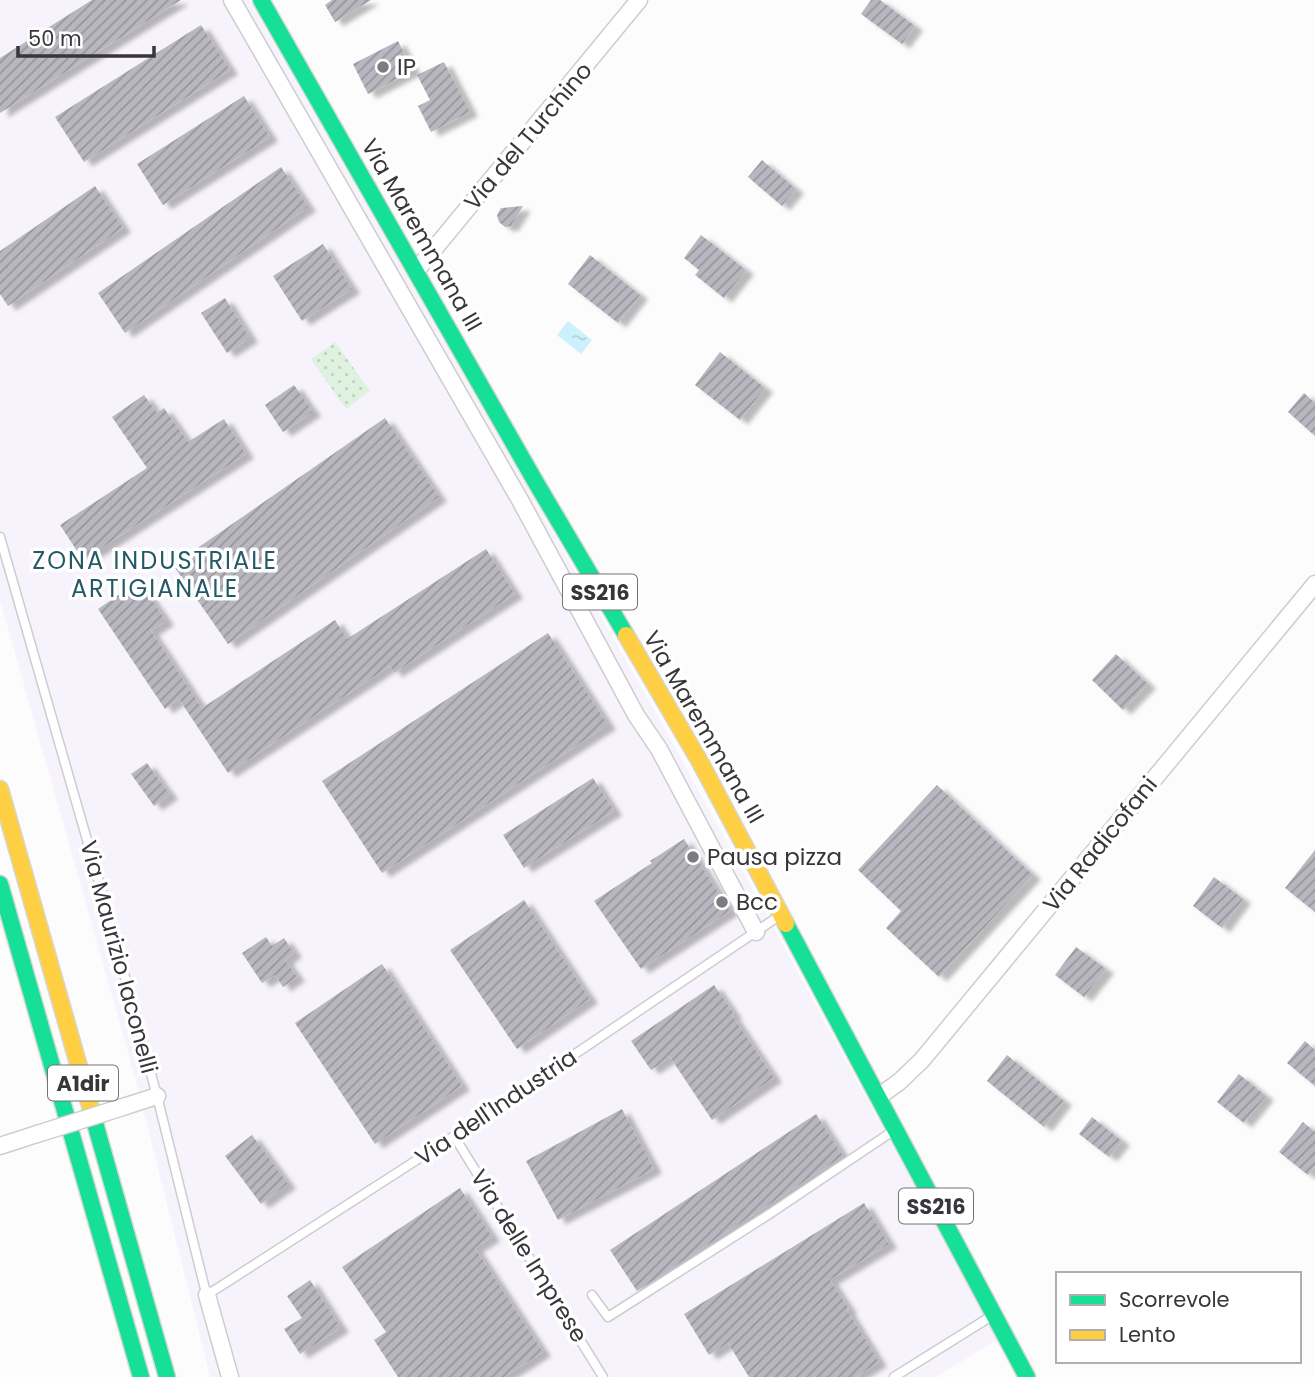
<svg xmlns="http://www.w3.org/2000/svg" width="1315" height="1377" viewBox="0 0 1315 1377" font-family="Poppins,sans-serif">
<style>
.built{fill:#f7f3fc}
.grass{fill:url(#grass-dots)}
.water{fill:url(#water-ripples)}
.building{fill:url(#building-hatch);filter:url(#shadow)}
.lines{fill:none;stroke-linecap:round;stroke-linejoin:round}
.lane-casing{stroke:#cdcdce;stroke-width:11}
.street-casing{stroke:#cdcdce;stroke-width:19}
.fast-casing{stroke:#d6d6d7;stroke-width:19}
.slow-casing{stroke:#d6d6d7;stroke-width:19}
.lane{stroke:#fff;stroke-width:8}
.street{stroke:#fff;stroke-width:16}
.fast{stroke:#16e098;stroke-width:16}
.slow{stroke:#ffcf43;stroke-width:16}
.street-bridge-casing{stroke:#cdcdce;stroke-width:19;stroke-linecap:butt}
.street-bridge{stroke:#fff;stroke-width:16}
.poi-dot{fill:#7d7b7e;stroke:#fff;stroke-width:2.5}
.labels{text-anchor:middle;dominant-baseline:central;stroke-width:7;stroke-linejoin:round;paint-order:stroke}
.shield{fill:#fff;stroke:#747275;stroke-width:2}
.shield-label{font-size:21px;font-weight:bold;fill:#38363a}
.poi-label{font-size:23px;fill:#38363a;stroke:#fff;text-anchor:start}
.street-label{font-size:23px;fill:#38363a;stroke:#fff}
.neighbourhood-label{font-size:24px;letter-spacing:2px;fill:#245a67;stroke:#fff}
</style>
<defs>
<pattern id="grass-dots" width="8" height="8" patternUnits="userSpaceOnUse" patternTransform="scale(1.75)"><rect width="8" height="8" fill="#dff2df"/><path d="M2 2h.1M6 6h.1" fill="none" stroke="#c0d0c0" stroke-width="1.8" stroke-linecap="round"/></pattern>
<pattern id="water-ripples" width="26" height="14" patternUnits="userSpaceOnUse" patternTransform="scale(1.75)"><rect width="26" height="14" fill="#ccf1fc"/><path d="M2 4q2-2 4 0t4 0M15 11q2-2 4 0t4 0" fill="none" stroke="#b0cfd9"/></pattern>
<pattern id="building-hatch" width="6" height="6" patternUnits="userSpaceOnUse" patternTransform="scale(1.75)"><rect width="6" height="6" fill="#b8b7c0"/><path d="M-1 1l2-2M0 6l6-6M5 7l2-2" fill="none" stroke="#97969d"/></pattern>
<filter id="shadow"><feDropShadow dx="8" dy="4.5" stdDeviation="2" flood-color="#0004"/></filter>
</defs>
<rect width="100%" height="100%" fill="#fcfcfd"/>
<path class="built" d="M0 0H249L660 720 998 1339 936 1377H210L136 1081 0 600Z"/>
<path class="grass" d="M335 342 370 391 346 409 311 359Z"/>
<path class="water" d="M568 321 592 340 581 354 557 335Z"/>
<path class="building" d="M92 0H181L0 113V58Z
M332 0H371L335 22 325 5Z
M871 0H880L915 26 902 44 861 14Z
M201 25 230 70 84 162 55 117Z
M398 41 413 71 368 94 353 64Z
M444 62 470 112 431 132 418 106 430 100 417 75Z
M244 96 270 137 163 205 137 164Z
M762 160 796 189 782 206 748 177Z
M281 167 308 207 125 333 98 293Z
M95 186 123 228 8 306 0 294V251Z
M523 206 511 226 505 227 499 222 497 215 501 208Z
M701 235 746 270 724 298 695 275 699 270 684 258Z
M323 244 352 289 302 321 273 276Z
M590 255 640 295 618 323 568 284Z
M225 298 250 338 227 353 201 313Z
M720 352 765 388 740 420 695 385Z
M294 385 313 412 283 432 265 405Z
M1304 393 1315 403V436L1288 412Z
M144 395 157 413 164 408 188 442 224 419 246 454 83 560 60 525 147 468 112 417Z
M385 418 439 497 228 644 173 565Z
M486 549 515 594 394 673 390 666 228 773 179 699 165 709 98 609 139 581 166 621 151 631 202 708 335 620 347 639Z
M548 633 608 725 382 873 322 781Z
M1116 654 1148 684 1123 710 1092 680Z
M147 763 170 795 154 806 131 774Z
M593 778 614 811 524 868 503 835Z
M937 785 1033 875 939 977 886 928 901 911 858 870Z
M684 839 730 911 641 969 594 901 652 863 650 861Z
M1315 850V912L1285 888Z
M1214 877 1243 899 1222 928 1193 906Z
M524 900 590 999 517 1049 450 950Z
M266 937 272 946 284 938 294 953 285 960 297 977 283 987 275 975 262 983 242 953Z
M1076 947 1106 969 1084 997 1055 975Z
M382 964 462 1086 375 1144 295 1023Z
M714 985 734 1014 732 1015 774 1078 712 1120 670 1057 651 1070 631 1041Z
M1305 1041 1315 1050V1086L1287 1063Z
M1007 1055 1064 1101 1044 1127 987 1081Z
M1239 1074 1266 1096 1244 1123 1217 1102Z
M622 1109 654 1169 558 1220 526 1161Z
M816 1114 843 1156 637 1291 610 1250Z
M1092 1117 1122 1141 1109 1157 1079 1134Z
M1303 1122 1315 1132V1166L1308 1175 1279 1152Z
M252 1135 288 1184 261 1204 225 1156Z
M460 1188 492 1237 475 1248 543 1352 504 1377H398L374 1340 386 1332 342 1267Z
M864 1203 889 1244 830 1280 849 1309 847 1310 879 1362 856 1377H749L728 1343 709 1355 684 1314Z
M310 1280 341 1328 300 1354 284 1329 302 1318 287 1296Z"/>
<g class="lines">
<g class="lane-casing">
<path id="lane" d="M0 537 104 899 157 1096 207 1297
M454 1136 603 1377
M207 1295 454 1136 779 916
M592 1295 608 1317 771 1213 893 1131
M894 1377 990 1317"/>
</g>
<g class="street-casing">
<path id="street" d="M232 0 520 500 636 715 659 749 756 932
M416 271 639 0
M878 1097 899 1082 922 1060 1315 584
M126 1106 157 1096
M0 1146 37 1134
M207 1295 230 1377"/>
</g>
<g class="fast-casing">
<path id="fast" d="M261 0 535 481 626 635
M0 884 141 1377
M786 924 1027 1377
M91 1109 167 1377"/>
</g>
<g class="slow-casing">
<path id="slow" d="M626 635 699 760 786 924
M0 789 91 1109"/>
</g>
<use href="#lane" class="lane"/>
<use href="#street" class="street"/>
<use href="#fast" class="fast"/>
<use href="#slow" class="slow"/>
<g class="street-bridge-casing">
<path id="street-bridge" d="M37 1134 126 1106"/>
</g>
<use href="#street-bridge" class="street-bridge"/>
</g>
<g class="poi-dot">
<circle cx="383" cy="67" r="7"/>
<circle cx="693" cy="857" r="7"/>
<circle cx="722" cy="902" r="7"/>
</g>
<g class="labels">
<g class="shield">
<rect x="563" y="574.5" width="74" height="35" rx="5"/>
<rect x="48" y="1065.5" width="70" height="35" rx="5"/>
<rect x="899" y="1188.5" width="74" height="35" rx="5"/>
</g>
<g class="shield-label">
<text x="600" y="592">SS216</text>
<text x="83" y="1083">A1dir</text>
<text x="936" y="1206">SS216</text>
</g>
<g class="poi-label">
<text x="397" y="67">IP</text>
<text x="707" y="857">Pausa pizza</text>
<text x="736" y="902">Bcc</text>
</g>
<g class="street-label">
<text transform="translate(528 136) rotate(-50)">Via del Turchino</text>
<text transform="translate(422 235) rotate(60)">Via Maremmana III</text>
<text transform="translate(704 727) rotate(60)">Via Maremmana III</text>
<text transform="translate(1100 844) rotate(-51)">Via Radicofani</text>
<text transform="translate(119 957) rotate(75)">Via Maurizio Iaconelli</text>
<text transform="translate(496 1107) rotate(-34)">Via dell'Industria</text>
<text transform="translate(529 1256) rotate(58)">Via delle Imprese</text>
</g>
<g class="neighbourhood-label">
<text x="155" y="560">ZONA INDUSTRIALE<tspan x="155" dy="28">ARTIGIANALE</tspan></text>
</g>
</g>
<rect x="1056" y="1272" width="245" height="91" fill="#ffffff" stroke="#afafb0" stroke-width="2"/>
<rect x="1070" y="1295" width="35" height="10" fill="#16e098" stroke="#afafb0" stroke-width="2"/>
<text x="1119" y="1307" font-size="21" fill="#38363a">Scorrevole</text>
<rect x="1070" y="1330" width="35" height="10" fill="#ffcf43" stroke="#afafb0" stroke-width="2"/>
<text x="1119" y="1342" font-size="21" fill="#38363a">Lento</text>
<path d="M18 46v10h136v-10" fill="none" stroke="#38363a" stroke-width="3.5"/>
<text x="28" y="46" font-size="21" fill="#38363a" stroke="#ffffff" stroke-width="5" paint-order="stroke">50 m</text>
</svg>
